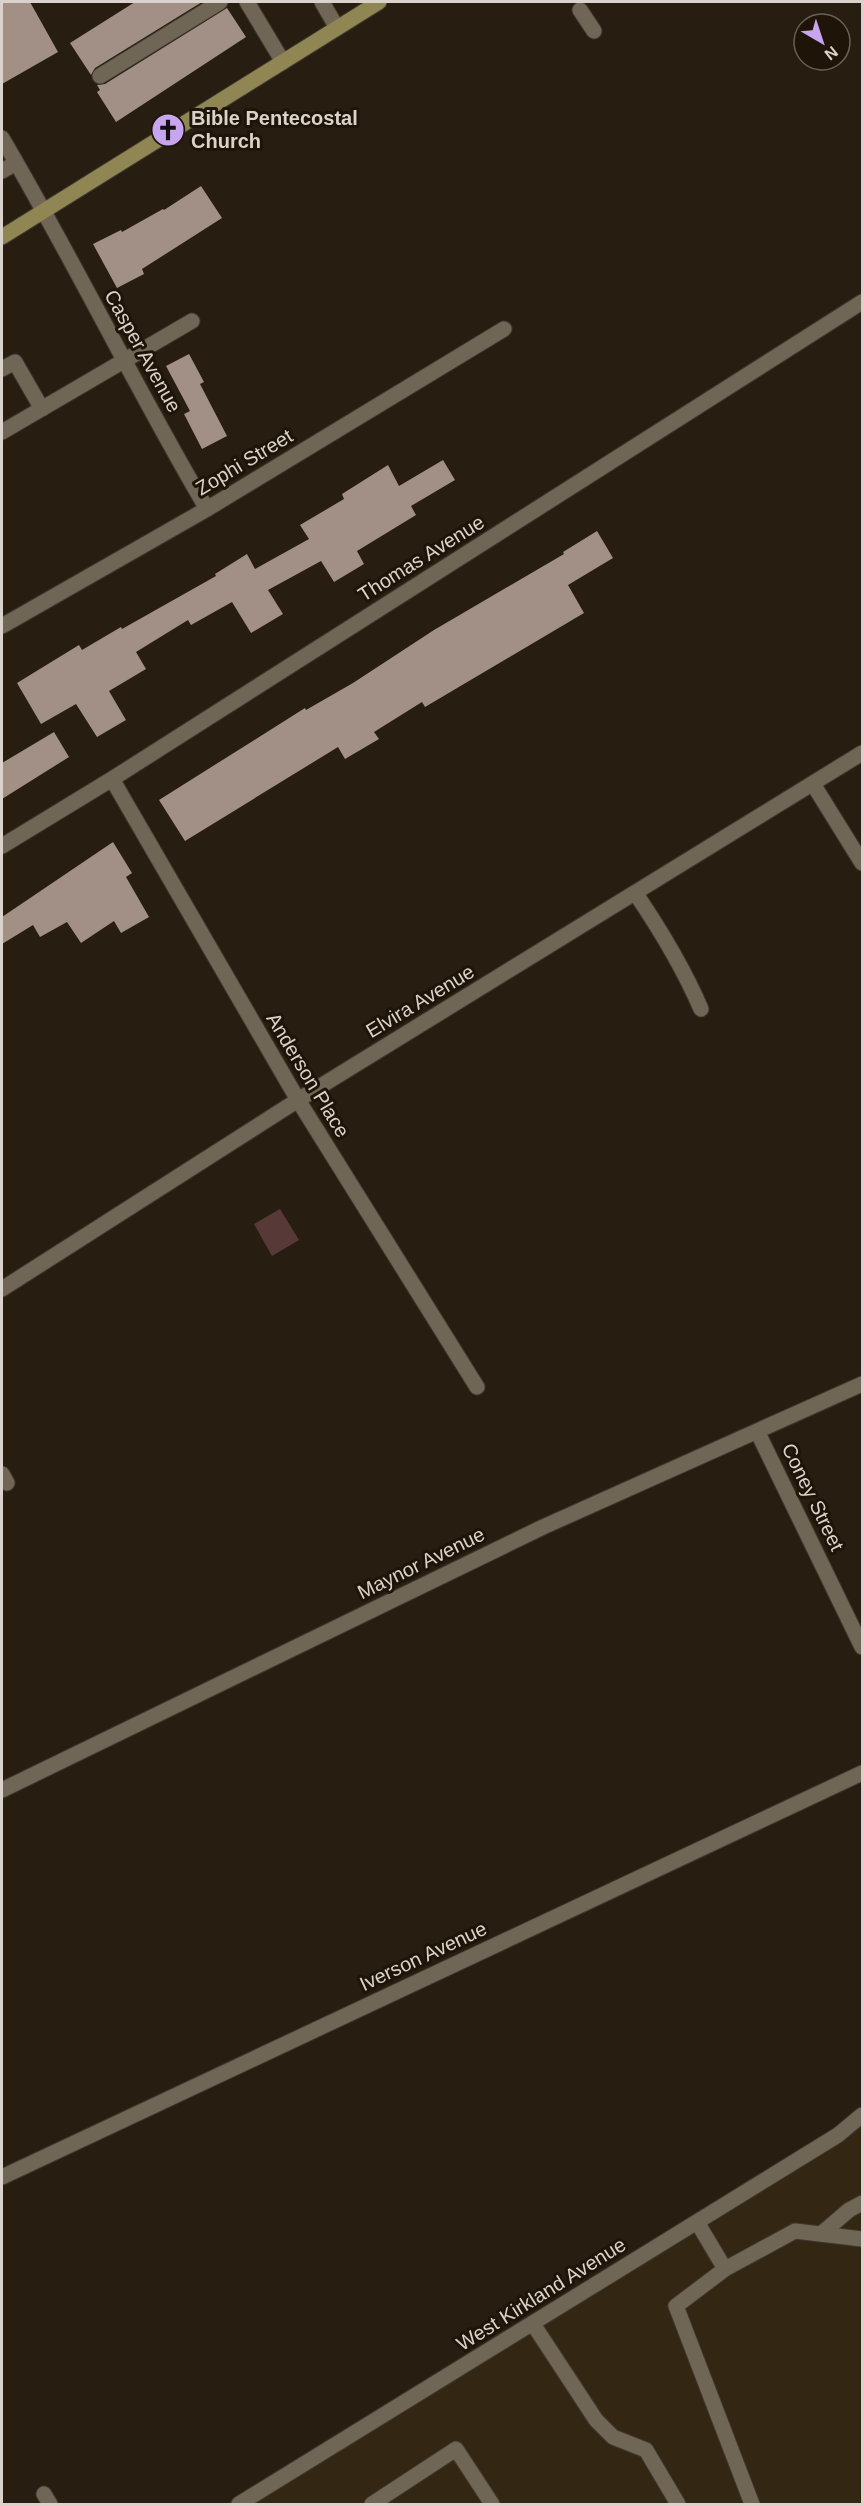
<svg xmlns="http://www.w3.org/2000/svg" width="864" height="2506" viewBox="0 0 864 2506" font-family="Arial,sans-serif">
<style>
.built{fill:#332612}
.green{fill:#573a38}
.building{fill:#a28f85}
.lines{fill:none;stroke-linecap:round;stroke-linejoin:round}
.minor-casing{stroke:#403931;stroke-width:17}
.major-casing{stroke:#403931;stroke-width:17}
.minor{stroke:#706656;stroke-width:15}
.major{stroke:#908654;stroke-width:15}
.labels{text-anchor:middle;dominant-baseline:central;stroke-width:6;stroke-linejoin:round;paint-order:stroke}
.poi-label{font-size:20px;font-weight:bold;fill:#dad3cb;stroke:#1e1508;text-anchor:start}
.street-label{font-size:20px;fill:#dad3cb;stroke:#1e1508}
</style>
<rect width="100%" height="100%" fill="#271e11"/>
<path class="built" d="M862 2116V2504H225Z"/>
<path class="green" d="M280 1209 299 1240 272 1256 254 1224Z"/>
<path class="building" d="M2 2H30L58 52 2 84Z
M135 2H202L95 68 91 75 70 43Z
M227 8 246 37 116 122 97 92 100 90 97 85 105 84Z
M201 186 222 218 142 269 144 274 117 288 93 244 121 230 122 232 163 209 164 210Z
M189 354 204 382 200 384 227 436 202 449 184 414 190 411 166 366Z
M443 460 455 480 411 506 416 515 357 551 364 564 334 582 321 561 268 590 283 614 251 633 232 602 191 625 188 620 136 652 146 669 109 691 126 720 97 737 76 704 41 724 17 683 79 645 82 650 121 627 122 629 216 576 215 574 247 554 255 569 309 539 300 525 344 499 342 494 388 465 399 486Z
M597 531 613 558 568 585 584 613 425 707 422 702 374 732 379 739 345 759 338 747 185 841 159 800 305 708 306 710 353 683 434 630 564 554 563 552Z
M54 732 69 757 2 799V763Z
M113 842 132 873 126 877 149 917 121 933 114 921 81 943 67 922 40 937 33 925 2 944V917Z"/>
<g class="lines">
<g class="minor-casing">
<path id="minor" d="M247 2 283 62
M322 2 337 28
M580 10 594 31
M100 76 220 2
M2 138C74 260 135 387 207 509
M2 171 16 163
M2 369 15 362 42 409
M2 432 192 321
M2 626 207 509 504 329
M112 779 298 1100 477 1387
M813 784 862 863
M2 846 112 779 862 302
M636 894C661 931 683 967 701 1009
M2 1289 298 1100 862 753
M757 1431 862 1647
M2 1474 7 1483
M2 1790 543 1527 862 1384
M2 2177 862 1773
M697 2222 725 2269
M821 2234 849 2210 862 2203
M533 2324 596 2420 613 2437 646 2450 678 2504
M44 2494 50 2504
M239 2504 838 2135 862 2115
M372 2504 456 2449 492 2504
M752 2504 676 2306 725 2269 795 2231 862 2239"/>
</g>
<g class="major-casing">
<path id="major" d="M2 237 379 2"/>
</g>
<use href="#minor" class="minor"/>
<use href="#major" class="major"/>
</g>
<defs>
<g id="church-disc" transform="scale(1.725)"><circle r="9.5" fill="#c8a5ef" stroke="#1e1508"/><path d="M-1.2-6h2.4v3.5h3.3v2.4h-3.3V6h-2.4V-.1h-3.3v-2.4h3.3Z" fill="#111"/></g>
</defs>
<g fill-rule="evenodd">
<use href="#church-disc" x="168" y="130"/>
</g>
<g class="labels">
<g class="poi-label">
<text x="191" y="118">Bible Pentecostal<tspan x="191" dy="23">Church</tspan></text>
</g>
<g class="street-label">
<text transform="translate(143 351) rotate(61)">Casper Avenue</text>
<text transform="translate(244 462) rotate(-31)">Zophi Street</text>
<text transform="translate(421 558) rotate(-32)">Thomas Avenue</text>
<text transform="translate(420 1001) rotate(-31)">Elvira Avenue</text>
<text transform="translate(308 1075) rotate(59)">Anderson Place</text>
<text transform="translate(813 1497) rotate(64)">Coney Street</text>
<text transform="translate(421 1563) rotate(-26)">Maynor Avenue</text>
<text transform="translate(423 1956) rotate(-25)">Iverson Avenue</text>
<text transform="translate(541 2294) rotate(-32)">West Kirkland Avenue</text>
</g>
</g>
<rect width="864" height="2506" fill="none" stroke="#dad3cb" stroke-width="6"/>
<g transform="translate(822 42) rotate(141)"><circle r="28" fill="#1e1508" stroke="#696156" stroke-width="1.5"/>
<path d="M0-4.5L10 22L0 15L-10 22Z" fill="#c8a5ef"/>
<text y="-9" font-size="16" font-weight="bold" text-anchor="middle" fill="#dad3cb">N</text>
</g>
</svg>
